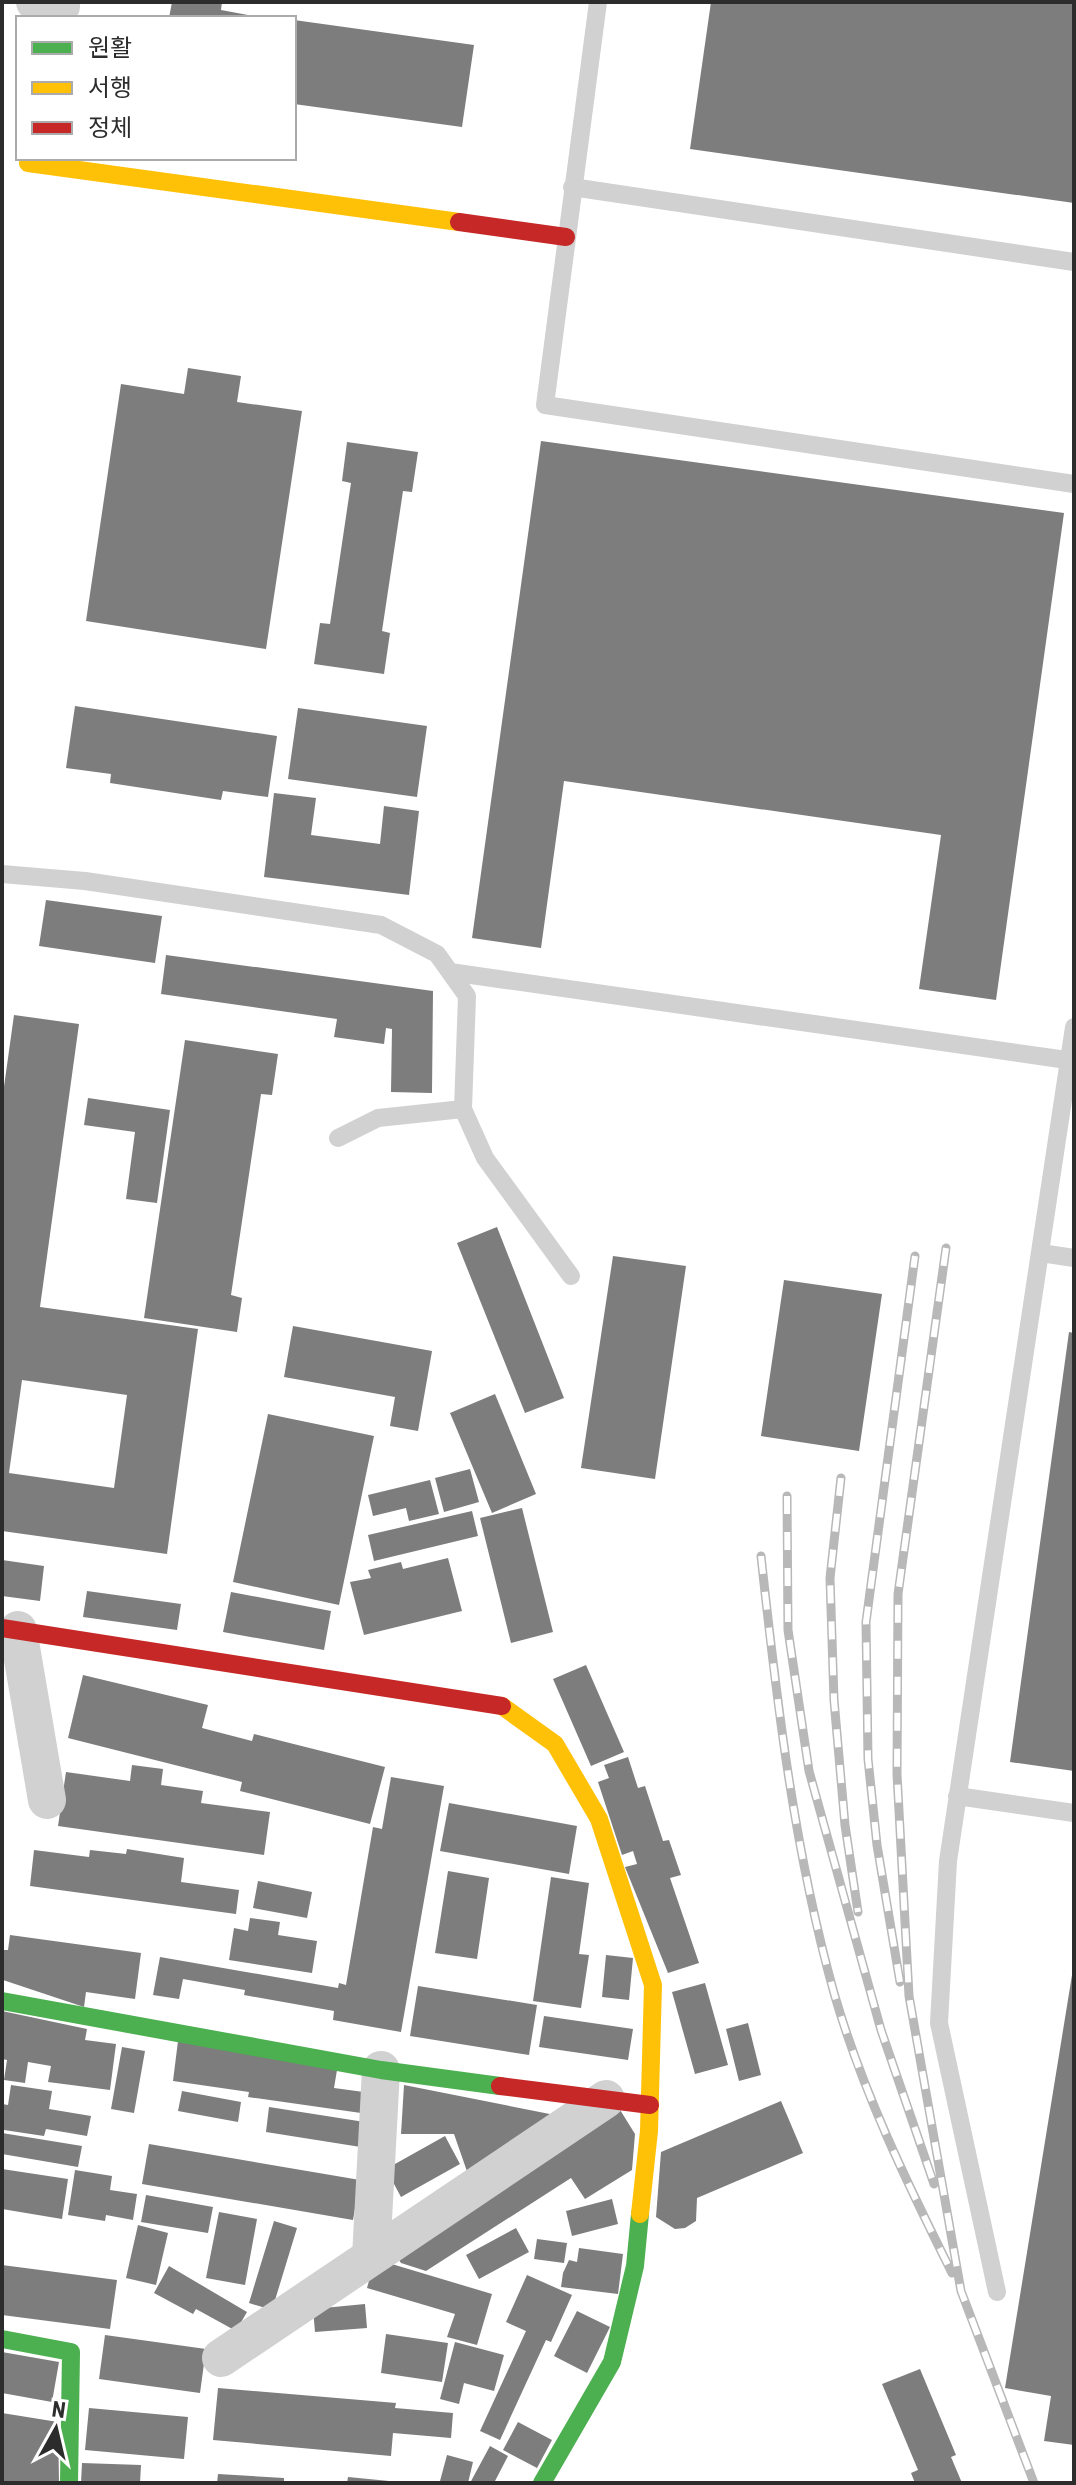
<svg xmlns="http://www.w3.org/2000/svg" width="1076" height="2485" viewBox="0 0 1076 2485" font-family="'Roboto Condensed','Noto Sans KR',sans-serif">
<style>
.building{fill:#7d7d7d;fill-rule:evenodd}
.lines{fill:none;stroke-linecap:round;stroke-linejoin:round}
.lane{stroke:#d1d1d1;stroke-width:18}
.street{stroke:#d1d1d1;stroke-width:38}
.fast{stroke:#4caf50;stroke-width:18}
.slow{stroke:#ffc107;stroke-width:18}
.jam{stroke:#c62828;stroke-width:18}
.rail-casing{stroke:#b8b8b8;stroke-width:9}
.rail{stroke:#fff;stroke-width:6;stroke-dasharray:18;stroke-linecap:butt}
</style>
<rect width="100%" height="100%" fill="#fff"/>
<path class="building" d="M172 2H222L221 10 264 18H169Z
M711 2H1074V203L690 149Z
M294 20 474 45 462 127 294 104Z
M188 368 241 376 237 402 302 411 266 649 86 621 121 384 184 394Z
M541 441 1064 513 996 1000 919 989 941 835 564 781 541 948 472 938Z
M347 442 418 452 412 492 403 491 382 631 390 633 384 674 314 664 320 623 330 624 351 483 342 481Z
M75 706 277 736 268 797 223 791 221 800 110 783 111 774 66 768Z
M298 708 427 726 417 797 288 779Z
M274 793 316 798 311 835 380 844 384 806 419 811 409 895 264 877Z
M46 900 162 916 155 963 39 946Z
M166 955 433 991 432 1093 391 1092 392 1029 386 1028 384 1044 334 1037 337 1019 161 994Z
M14 1015 79 1024 40 1307 198 1329 167 1554 2 1531V1101ZM22 1380 127 1395 114 1488 9 1473Z
M185 1040 278 1054 272 1095 261 1094 231 1295 242 1298 237 1332 144 1318Z
M88 1098 170 1110 157 1203 126 1199 135 1132 84 1125Z
M497 1227 564 1398 525 1413 457 1243Z
M613 1256 686 1266 655 1479 581 1468Z
M784 1280 882 1294 859 1451 761 1436Z
M293 1326 432 1351 418 1431 390 1426 395 1397 284 1377Z
M1069 1332 1074 1333V1771L1010 1762Z
M495 1394 536 1494 492 1513 450 1413Z
M268 1414 374 1436 339 1605 233 1582Z
M470 1469 479 1502 444 1512 435 1478Z
M430 1480 439 1514 409 1521 406 1508 373 1516 368 1495Z
M522 1508 553 1632 511 1643 480 1518Z
M472 1511 478 1536 374 1561 368 1535Z
M448 1558 462 1611 364 1635 350 1582 371 1578 368 1570 401 1562 403 1569Z
M2 1560 44 1566 40 1601 2 1596Z
M87 1591 181 1604 177 1630 83 1617Z
M231 1592 331 1611 324 1650 223 1632Z
M586 1665 624 1752 591 1766 553 1679Z
M83 1675 208 1705 202 1728 252 1741 254 1734 385 1767 370 1824 240 1791 242 1782 68 1738Z
M628 1757 638 1788 645 1786 663 1841 669 1840 681 1875 670 1878 699 1963 668 1973 625 1867 637 1864 633 1851 622 1855 598 1782 609 1778 604 1765Z
M132 1765 163 1769 161 1785 203 1791 201 1803 270 1812 264 1855 58 1826 66 1772 130 1781Z
M391 1777 444 1786 401 2032 333 2020 334 2011 244 1995 245 1990 183 1979 179 1999 153 1995 160 1957 338 1988 339 1983 346 1985 373 1827 382 1829Z
M449 1803 577 1826 569 1874 440 1851Z
M127 1849 184 1858 181 1882 239 1890 236 1914 30 1886 34 1850 89 1857 90 1850 126 1854Z
M448 1871 489 1878 477 1959 435 1953Z
M551 1877 589 1883 579 1954 589 1955 581 2008 533 2001Z
M258 1881 312 1892 307 1918 253 1908Z
M250 1918 280 1922 278 1935 317 1941 312 1973 229 1960 234 1928 248 1931Z
M10 1935 141 1953 135 1999 86 1992 84 2007 3 1980 2 1950H8Z
M606 1955 633 1958 629 2000 602 1997Z
M1072 1975H1074V2445L1044 2441 1051 2396 1005 2388Z
M705 1983 728 2065 695 2074 672 1992Z
M418 1986 537 2005 529 2055 410 2036Z
M2 2011 87 2029 85 2040 116 2044 110 2090 48 2082 51 2066 28 2062 25 2083 4 2080 7 2060 2 2059Z
M544 2016 633 2029 628 2060 539 2047Z
M748 2023 761 2075 739 2081 726 2029Z
M178 2041 337 2070 334 2088 371 2093 368 2114 248 2097 249 2092 173 2081Z
M122 2047 145 2051 134 2113 111 2109Z
M11 2085 52 2091 49 2109 91 2116 87 2136 46 2129 44 2136 4 2130 2 2104 8 2105Z
M404 2085 575 2119 470 2180 454 2134H401Z
M182 2091 241 2102 238 2122 178 2111Z
M781 2101 803 2153 697 2198 696 2221 685 2228 675 2229 656 2217 661 2152Z
M617 2105 635 2134 632 2170 585 2199 571 2178 426 2271 401 2263 391 2248Z
M269 2107 371 2123 367 2148 266 2132Z
M2 2133 82 2146 78 2167 2 2154Z
M445 2136 460 2164 401 2197 386 2169Z
M149 2144 360 2180 353 2220 142 2184Z
M2 2169 68 2179 62 2219 2 2209Z
M75 2170 112 2176 110 2190 137 2194 133 2220 106 2215 105 2221 68 2215Z
M146 2195 213 2207 208 2233 141 2222Z
M612 2199 618 2224 572 2236 566 2211Z
M219 2212 257 2219 245 2285 206 2278Z
M274 2221 297 2228 272 2310 249 2303Z
M138 2225 168 2233 156 2285 126 2278Z
M516 2228 529 2252 479 2279 466 2255Z
M537 2239 567 2243 564 2263 534 2259Z
M579 2248 623 2254 618 2294 561 2287 563 2273 569 2260 577 2262Z
M375 2259 492 2294 477 2345 447 2337 455 2314 367 2288Z
M2 2265 117 2280 110 2329 2 2315Z
M169 2266 247 2312 236 2331 196 2309 193 2314 154 2293Z
M527 2275 572 2295 551 2342 546 2340 500 2440 480 2431 526 2331 506 2322Z
M365 2304 367 2328 315 2332 313 2309Z
M577 2311 610 2327 587 2373 554 2356Z
M386 2334 448 2343 442 2382 381 2373Z
M105 2335 206 2349 200 2393 99 2379Z
M455 2342 504 2355 494 2391 464 2383 459 2404 440 2399Z
M2 2352 59 2362 52 2402 2 2393Z
M920 2369 956 2455 951 2457 962 2483H915L911 2473 918 2470 882 2384Z
M218 2388 396 2403 395 2408 453 2413 451 2438 393 2433 391 2456 213 2440Z
M89 2408 188 2417 184 2459 85 2450Z
M2 2413 58 2422 59 2483H2Z
M518 2422 552 2440 537 2468 503 2450Z
M490 2446 508 2456 494 2483H470Z
M447 2455 473 2462 468 2483 440 2481Z
M82 2463 141 2465 140 2483H81Z
M218 2474 284 2478V2483H217Z
M348 2477 389 2481V2483H347Z"/>
<g class="lines">
<path class="lane" d="M598 2 545 405 1074 484
M572 187 1074 262
M2 874 85 881 381 925 437 954 467 996 463 1109 485 1158 571 1276
M450 972 1074 1061
M338 1138 378 1118 463 1109
M1041 1253 1074 1258
M957 1796 1074 1813
M997 2292 939 2023 948 1861 1074 1027"/>
<path class="street" d="M35 2 61 6
M18 1630 47 1800
M371 2257 381 2070
M221 2358 606 2099"/>
<path class="fast" d="M2 2001 381 2070 500 2086
M2 2339 71 2352 69 2483
M542 2483 612 2362 635 2266 640 2214"/>
<path class="slow" d="M29 158 28 163 459 222
M502 1706 555 1744 599 1819 653 1985 649 2131 640 2214"/>
<path class="jam" d="M459 222 566 237
M2 1628 502 1706
M500 2086 650 2105"/>
<g class="rail-casing">
<path id="rail" d="M946 1248 898 1594 897 1774 909 1996 961 2291 1034 2483
M841 1478 830 1578 834 1700 845 1825 858 1912
M787 1496 788 1630 809 1771 881 2030 934 2184
M761 1556C777 1703 794 1850 834 1993 862 2090 907 2183 952 2273
M900 1982 877 1845 868 1759 866 1622 915 1256"/>
</g>
<use href="#rail" class="rail"/>
</g>
<rect width="1076" height="2485" fill="none" stroke="#2c2c2c" stroke-width="8"/>
<rect x="16" y="16" width="280" height="144" fill="#ffffff" stroke="#ababab" stroke-width="2"/>
<rect x="32" y="42" width="40" height="12" fill="#4caf50" stroke="#ababab" stroke-width="2"/>
<text x="88" y="56" font-size="24" fill="#2c2c2c">원활</text>
<rect x="32" y="82" width="40" height="12" fill="#ffc107" stroke="#ababab" stroke-width="2"/>
<text x="88" y="96" font-size="24" fill="#2c2c2c">서행</text>
<rect x="32" y="122" width="40" height="12" fill="#c62828" stroke="#ababab" stroke-width="2"/>
<text x="88" y="136" font-size="24" fill="#2c2c2c">정체</text>
<g transform="translate(56 2429) rotate(8)" stroke="#ffffff" stroke-width="6" paint-order="stroke">
<path d="M0-6L14 30L0 20L-14 30Z" fill="#2c2c2c"/>
<text y="-12" font-size="22" font-weight="bold" text-anchor="middle" fill="#2c2c2c">N</text>
</g>
</svg>
